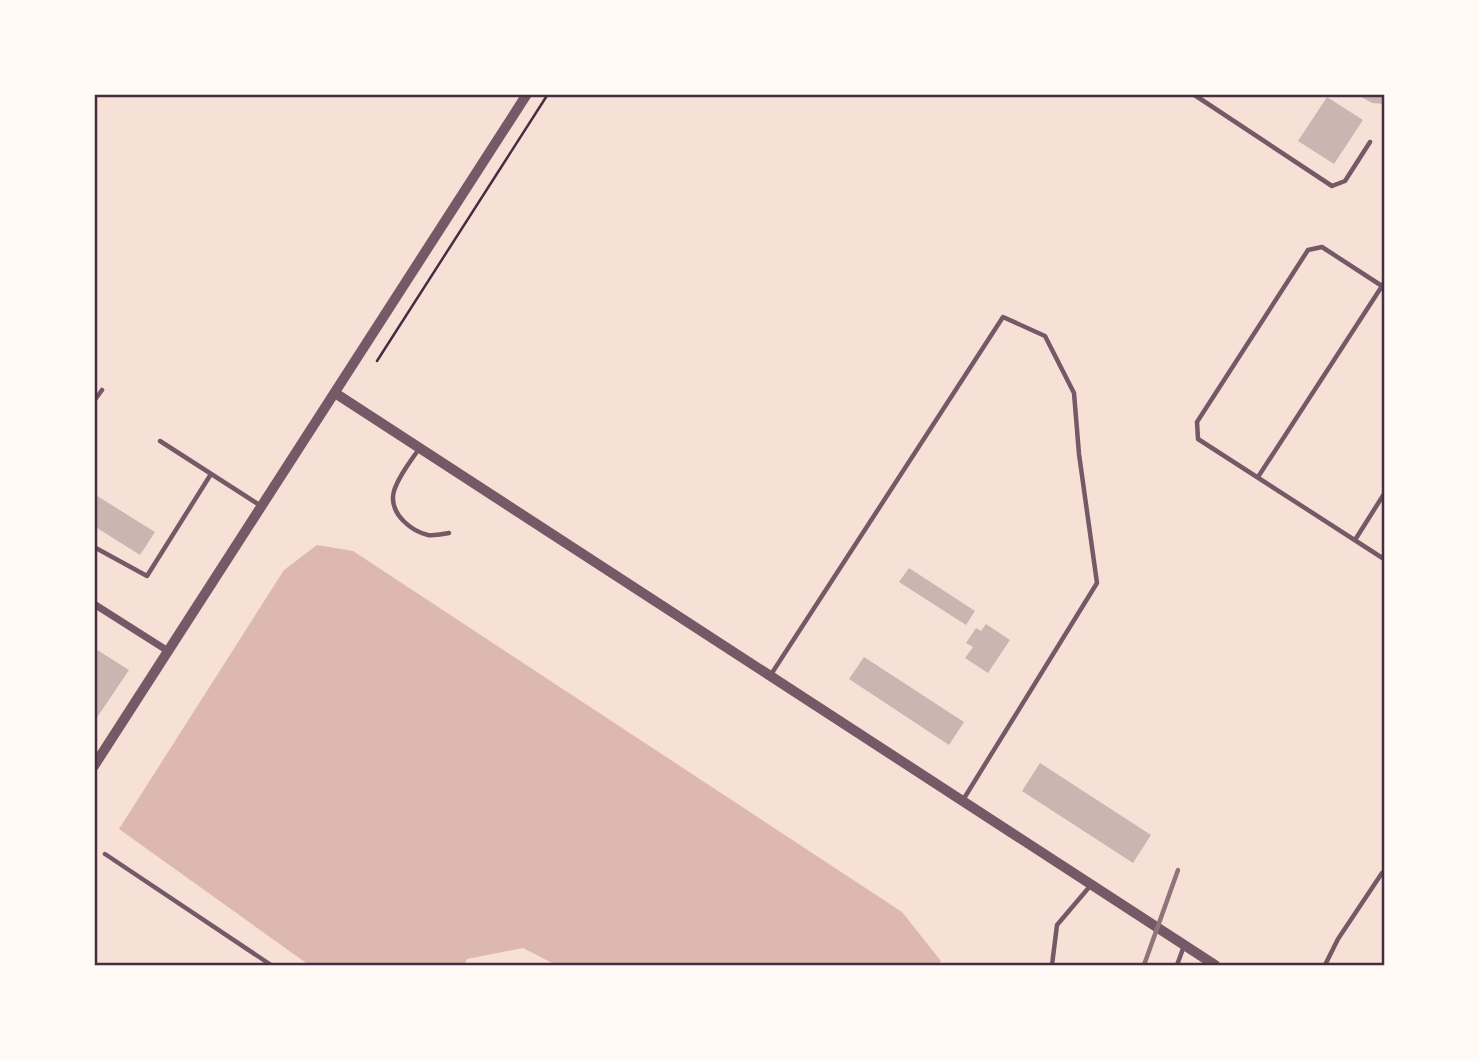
<svg xmlns="http://www.w3.org/2000/svg" width="1479" height="1060" viewBox="0 0 1479 1060" font-family="Raleway,sans-serif">
<style>
.water{fill:#dcb8b0}
.building{fill:#ccb4b1}
.lines{fill:none;stroke-linecap:round;stroke-linejoin:round}
.path{stroke:#4a2c40;stroke-width:2.5}
.service{stroke:#755966;stroke-width:4.5}
.minor{stroke:#755966;stroke-width:7}
.tertiary{stroke:#755966;stroke-width:10}
.rail{stroke:#8f747c;stroke-width:4.5}
.neatline{fill:none;stroke:#4a2c40;stroke-width:2.5}
</style>
<rect width="100%" height="100%" fill="#f7e1d7"/>
<path class="water" d="M317 545 353 551 902 912 941 961 939 965H556L523 948 467 959 464 965H309L119 829 284 570Z"/>
<path class="building" d="M1356 94H1384V104L1372 103Z
M1327 97 1363 120 1334 164 1298 141Z
M94 494 155 532 140 555 94 526Z
M909 568 975 611 966 625 899 582Z
M986 624 1010 640 988 673 965 658 973 647 966 643 976 628 981 631Z
M94 648 129 670 94 722Z
M864 657 964 722 949 745 849 679Z
M1040 763 1151 835 1133 863 1022 791Z"/>
<g class="lines">
<path class="path" d="M377 361 548 94"/>
<path class="service" d="M1193 94 1332 186 1345 181 1370 142
M1382 286 1322 247 1308 250 1197 422 1198 439 1384 559
M94 401 102 390
M160 441 261 506
M419 449C411 460 393 484 393 497 392 515 411 531 428 535 434 536 443 534 449 533
M1258 477 1384 283
M1355 540 1384 494
M94 547 147 576 211 474
M770 676 1003 317 1045 336 1074 393 1079 454 1097 583 963 800
M105 854 271 965
M1052 965 1057 925 1091 885
M1177 965 1184 946
M1325 965 1338 939 1382 873"/>
<path class="minor" d="M94 604 168 651"/>
<path class="tertiary" d="M335 393 1215 965
M94 766 527 94"/>
<path class="rail" d="M1144 965 1178 870"/>
</g>
<rect width="1479" height="1060" fill="none" stroke="#fffaf5" stroke-width="192"/>
<rect x="96" y="96" width="1287" height="868" class="neatline"/>
</svg>
